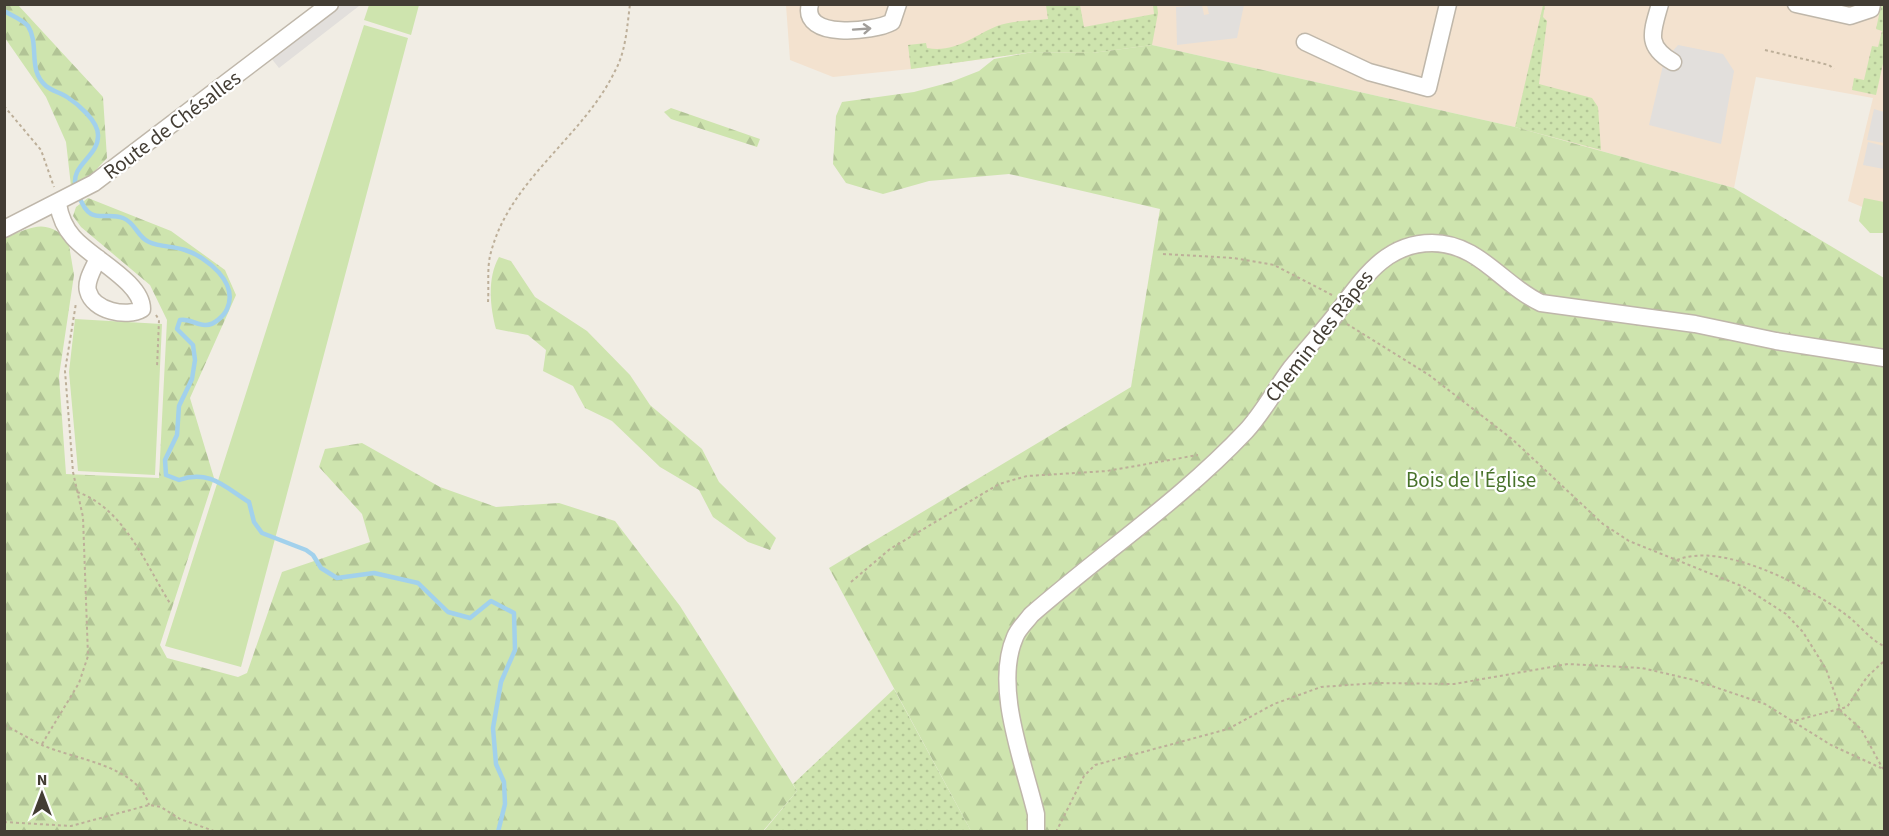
<svg xmlns="http://www.w3.org/2000/svg" width="1889" height="836" viewBox="0 0 1889 836" font-family="'Source Sans 3',sans-serif">
<style>
.commercial{fill:#f3e2cf}
.grass{fill:url(#grass-dots)}
.forest{fill:url(#forest-firs)}
.green{fill:#cee4ae}
.parking{fill:#e2dfdc}
.lines{fill:none;stroke-linecap:round;stroke-linejoin:round}
.stream{stroke:#a2d1ec;stroke-width:4.5}
.minor-casing{stroke:#bfb7aa;stroke-width:19}
.path{stroke:#bdaf99;stroke-width:2;stroke-dasharray:3 3;stroke-linecap:butt}
.minor{stroke:#fff;stroke-width:16}
.oneway{stroke:#a19e9a}
.labels{text-anchor:middle;dominant-baseline:central;stroke-width:4.5;stroke-linejoin:round;paint-order:stroke}
.street-label{font-size:21px;fill:#433d34;stroke:#fff}
.park-label{font-size:21px;fill:#48722b;stroke:#fff}
</style>
<defs>
<pattern id="grass-dots" width="8" height="8" patternUnits="userSpaceOnUse" patternTransform="scale(1.5)"><rect width="8" height="8" fill="#cee4ae"/><path d="M2 2h.1M6 6h.1" fill="none" stroke="#b2c496" stroke-width="1.8" stroke-linecap="round"/></pattern>
<pattern id="forest-firs" width="22" height="20" patternUnits="userSpaceOnUse" patternTransform="scale(1.5)"><rect width="22" height="20" fill="#cee4ae"/><path d="M5 1l3.5 6h-7zM16 11l3.5 6h-7z" fill="#b2c496"/></pattern>
</defs>
<rect width="100%" height="100%" fill="#f1ede4"/>
<path class="commercial" d="M786 5H1884V216L1848 201 1873 98 1756 77 1734 188 1515 127 1152 45 1092 53 1033 52 911 69 833 77 790 60Z"/>
<path class="grass" d="M1046 5H1080L1084 27 1154 14 1153 5H1157L1158 13 1152 45 1092 53 1033 52 911 69 908 45 926 43 927 48C956 53 973 36 997 26 1012 20 1032 21 1048 19Z
M1543 5H1545L1543 17 1547 21 1539 84 1592 98 1598 107 1601 150 1515 127Z
M1884 5V59L1876 95 1852 90 1854 78 1864 80 1872 46 1878 47 1882 31 1876 29 1881 6Z
M894 689 971 831 763 832 797 791 793 784Z"/>
<path class="forest" d="M4 5H18L103 97 107 158 93 173 71 186 66 142 46 97 5 38Z
M1152 45 1515 127 1734 188 1884 278V831H971L829 568 1131 387 1160 209 1009 174 929 181 883 194 846 183 833 164 836 116 842 102 914 92 951 82 979 71 994 59 1033 52 1092 53Z
M671 108 760 139 757 147 671 119 664 112Z
M88 198 171 231 225 270 236 295 190 398 214 478 160 645 167 658 238 677 247 673 282 572 370 542 362 514 319 467 325 449 362 443 440 487 496 507 559 503 615 521 680 606 797 791 763 831 5 832V237C34 228 42 218 68 239L74 275 59 376 66 474 159 478 167 320 150 285 81 227 73 216 76 207Z
M499 257 511 261 535 297 587 331 630 375 650 405 702 449 719 482 776 538 770 550 748 542 713 517 699 490 660 467 612 421 585 408 573 386 543 371 546 350 528 335 496 329C490 307 487 278 499 257Z"/>
<path class="green" d="M369 5H419L411 35 364 20Z
M364 25 408 38 241 667 165 646Z
M1864 198 1884 202V233H1870L1859 221Z
M75 319 162 324 155 475 78 471 69 372Z"/>
<path class="parking" d="M340 5 359 6 279 68 271 58Z
M1202 5 1204 15 1209 14 1207 5H1244L1237 38 1177 45 1176 7Z
M1678 45 1723 54 1734 71 1721 144 1649 125 1664 61Z
M1874 109 1884 112V143L1867 140Z
M1868 142 1884 146V169L1863 165Z"/>
<g class="lines">
<path class="stream" d="M4 11C11 15 23 20 28 26 40 45 27 70 46 86 52 91 61 93 67 97 78 104 98 121 98 135 99 157 69 165 76 188
M79 196C90 227 104 211 123 218 136 223 137 237 149 242 160 247 173 246 185 250 207 257 239 283 227 309 224 316 214 325 206 325 197 326 190 318 180 320L177 329 193 345 195 360 192 379 179 406 177 435 165 460 166 475 179 480C209 469 225 487 249 502L254 522 262 533 306 550 313 555 321 568 337 578 374 573 418 583 448 612 470 618 491 601 514 613 515 650 501 682 493 728 496 764 504 782 505 804 498 832"/>
<g class="minor-casing">
<path id="minor" d="M810 4C800 40 874 32 892 22L898 4
M1660 4C1652 32 1645 46 1673 62
M1796 4 1850 16 1871 9 1872 4
M1305 42 1369 72 1428 88 1448 4
M58 204C60 216 65 228 73 237 91 258 142 282 142 309 127 318 93 311 88 291 85 281 94 268 98 258
M4 229 94 183 330 4
M1036 832V814C1024 763 993 687 1015 637 1018 629 1026 622 1031 615 1102 553 1181 500 1246 431 1263 413 1276 388 1291 368 1307 348 1325 329 1340 309 1365 276 1387 243 1432 243 1479 243 1502 285 1541 303L1695 324 1776 341 1884 358"/>
</g>
<path class="path" d="M1765 50 1829 65 1834 69
M4 106 41 150 54 187
M1163 254 1234 258 1274 265 1332 295
M488 302C489 288 487 270 490 256 508 180 582 139 615 71 626 51 627 27 630 4
M156 315 159 320 157 368
M1347 324 1429 375 1512 439 1603 524 1629 541 1744 587 1786 614 1803 632 1826 669 1841 711 1861 729 1883 769
M77 492C124 508 146 565 171 605
M1677 560C1723 541 1808 587 1845 614 1859 624 1869 639 1884 646
M851 582 890 549 999 484 1027 476 1107 471 1198 455
M1790 722 1847 707 1867 677 1884 661
M4 725C17 731 29 739 42 745 76 760 137 765 149 805
M42 744 79 683 88 656 83 517 73 472 65 371 76 303
M4 822 71 826 149 805 161 807 180 819 217 832
M1056 832 1084 776 1095 765 1228 729 1274 704 1321 687 1376 683 1454 684 1568 664 1642 668 1694 680 1765 704 1831 745 1881 768"/>
<use href="#minor" class="minor"/>
</g>
<defs><path id="oneway-shaft" d="M-6 0H5M1.5-3L5.5 0L1.5 3" fill="none" stroke-width="1.6" stroke-linecap="round" stroke-linejoin="round" transform="scale(1.5)"/></defs>
<use class="oneway" href="#oneway-shaft" transform="translate(862 29) rotate(-4)"/>
<g class="labels">
<g class="street-label">
<text transform="translate(172 125) rotate(-37)">Route de Chésalles</text>
<text transform="translate(1319 336) rotate(-52)">Chemin des Râpes</text>
</g>
<g class="park-label">
<text x="1471" y="480">Bois de l'Église</text>
</g>
</g>
<rect width="1889" height="836" fill="none" stroke="#433d34" stroke-width="12"/>
<g transform="translate(42 794)" stroke="#ffffff" stroke-width="4.5" paint-order="stroke">
<path d="M0-4.5L10 22L0 15L-10 22Z" fill="#433d34"/>
<text y="-9" font-size="16" font-weight="bold" text-anchor="middle" fill="#433d34">N</text>
</g>
</svg>
